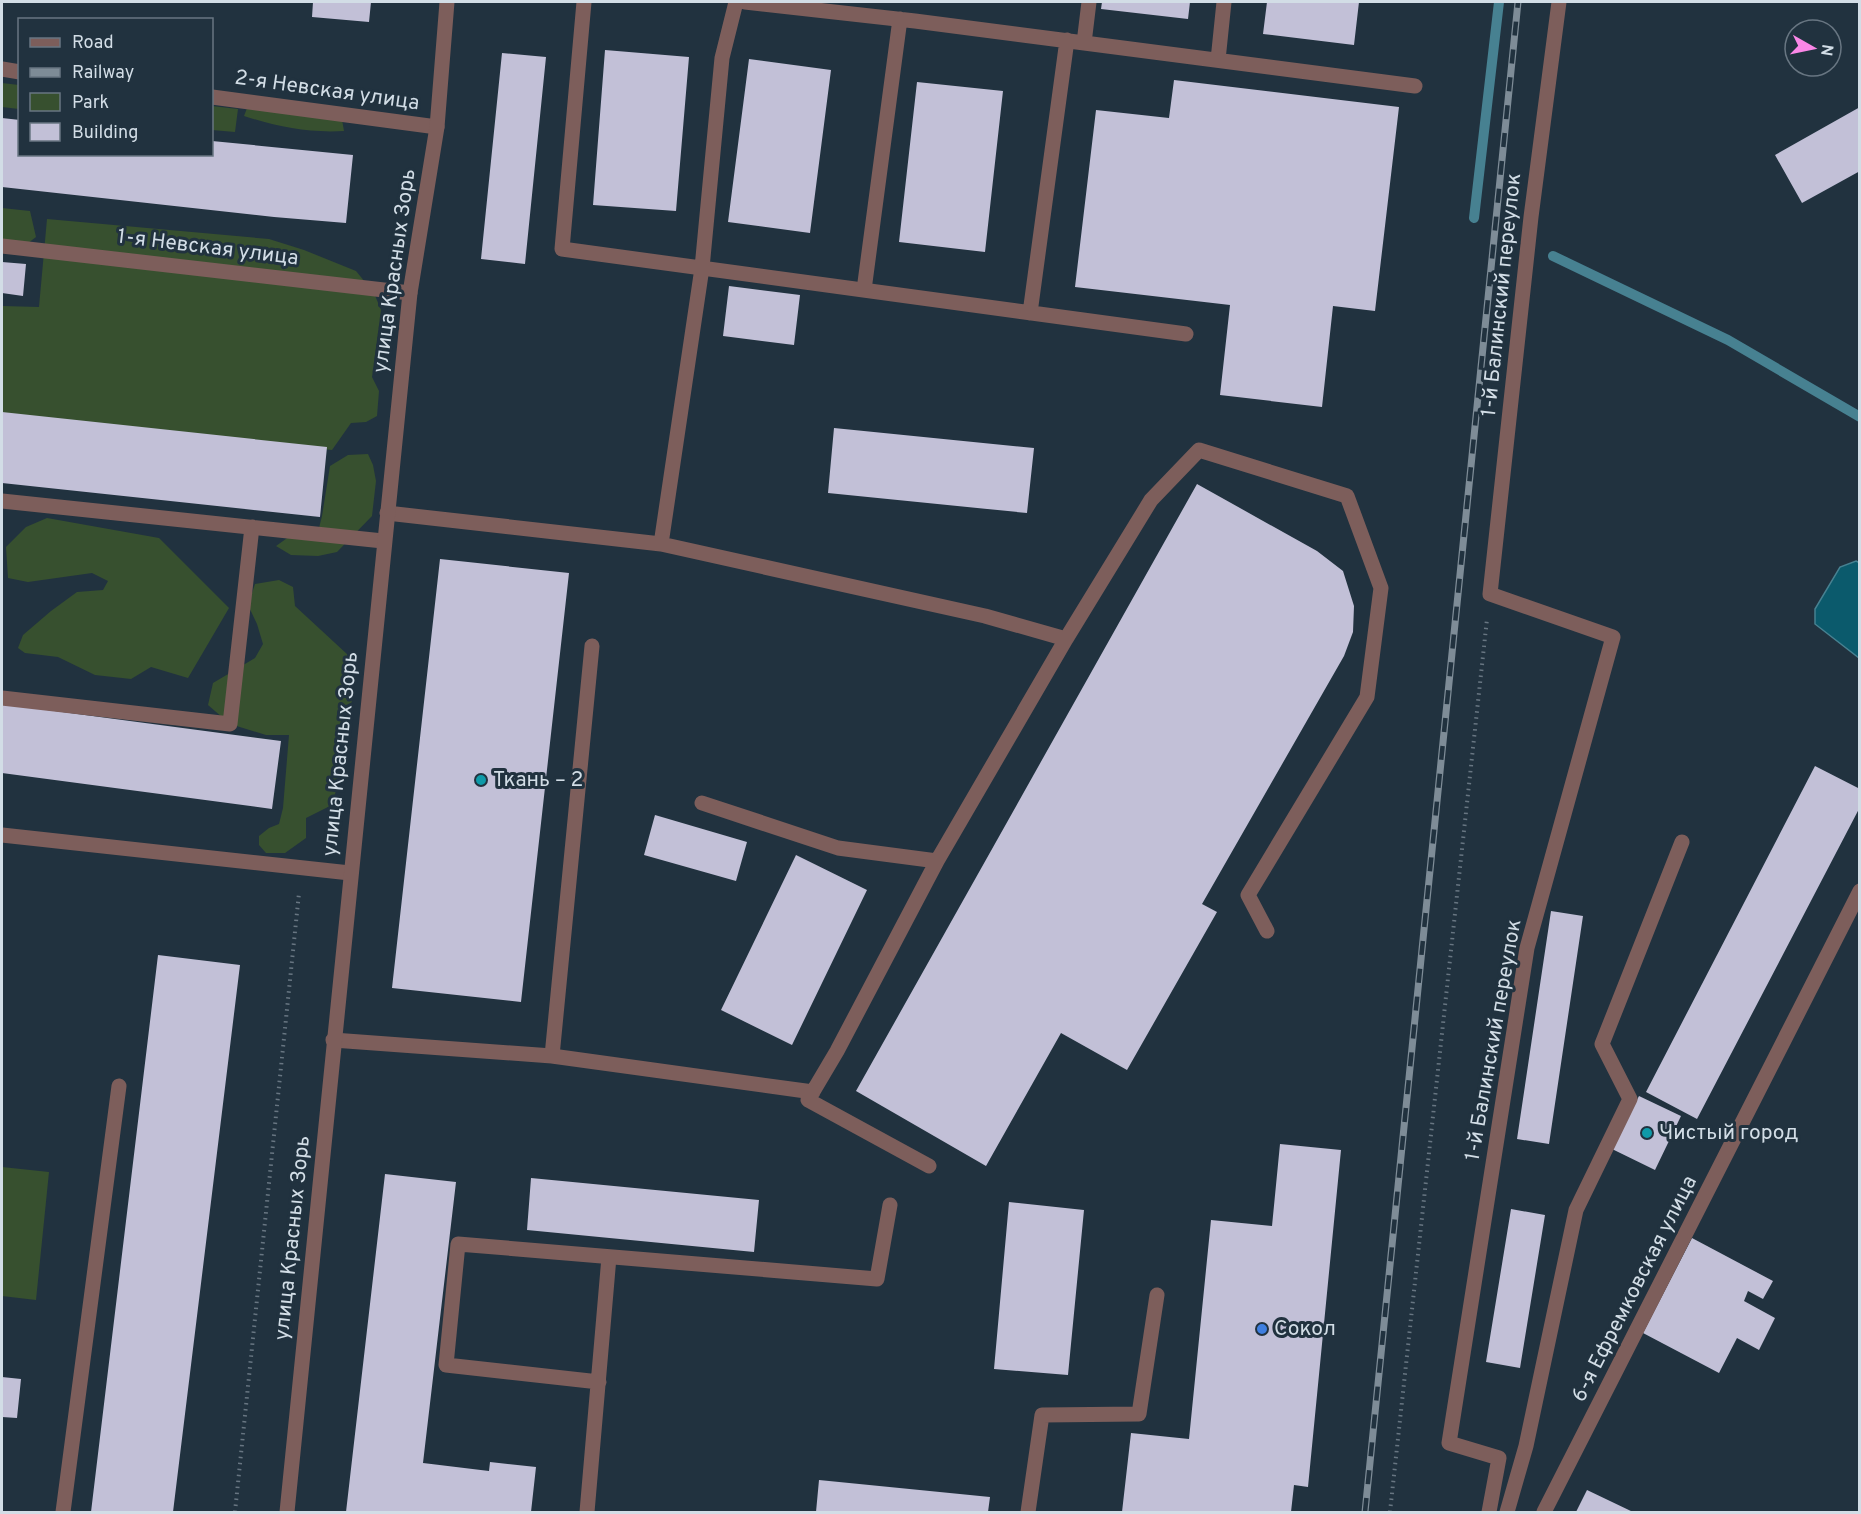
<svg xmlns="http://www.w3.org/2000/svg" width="1861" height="1514" viewBox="0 0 1861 1514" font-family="Overpass,sans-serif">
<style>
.green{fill:#37502f}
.water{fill:#0b5a6c;stroke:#478191;stroke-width:1.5}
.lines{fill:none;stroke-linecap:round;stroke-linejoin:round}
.stream{stroke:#478191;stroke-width:10}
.building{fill:#c2c0d7}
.path{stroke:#687682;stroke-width:4;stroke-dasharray:1.5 4.5;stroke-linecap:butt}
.lane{stroke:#7d5e5b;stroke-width:15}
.street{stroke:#7d5e5b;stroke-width:15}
.rail-casing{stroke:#7e8c97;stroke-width:7}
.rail{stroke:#21323f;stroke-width:4.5;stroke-dasharray:14;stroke-linecap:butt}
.culture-dot{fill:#0f9aa8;stroke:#21323f;stroke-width:2}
.shop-dot{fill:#3f7fe0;stroke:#21323f;stroke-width:2}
.labels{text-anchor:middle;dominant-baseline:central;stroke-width:6;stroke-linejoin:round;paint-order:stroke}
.street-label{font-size:21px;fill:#d2dde6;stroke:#21323f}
.poi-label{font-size:21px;fill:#d2dde6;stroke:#21323f;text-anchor:start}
</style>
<rect width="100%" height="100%" fill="#21323f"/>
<path class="green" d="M2 83 19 85V109L2 107Z
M249 103 341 114 344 131C308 133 278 127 244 116Z
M212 106 238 109 235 132 212 130Z
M2 208 30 211 36 237 15 253 2 249Z
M47 219 269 239 304 250 356 271 374 293 381 310 372 377 379 391 377 416 366 422 351 423 332 450 2 415V306L39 307Z
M368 454 373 465 376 481 372 516 337 552 318 556 291 555 276 546 290 536H317L322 516 330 466 348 455Z
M47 518 159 538 229 608 188 678 151 667 131 679 95 675 58 657 25 653 18 648 23 635 51 611 77 592 103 590 108 581 92 573 28 582 8 578 6 547 26 527Z
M279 580 293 587 295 606 348 655 354 679 346 754 332 805 306 818V838L285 853H266L259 845V836L269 828 279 824 283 808 289 735H266L230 724 208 705 213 683 255 658 263 644 257 624 248 605 255 584Z
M2 1167 49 1172 36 1300 2 1296Z"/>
<path class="water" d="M1856 561 1860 563 1859 658 1815 624V609L1840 567Z"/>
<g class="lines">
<path class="stream" d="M1474 218 1499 2
M1553 256 1728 340 1860 417"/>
</g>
<path class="building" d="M313 2H371L369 22 312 17Z
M1102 2H1190L1188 19 1101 9Z
M1267 2H1359L1354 45 1263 34Z
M605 50 689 57 676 211 593 205Z
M502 53 546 57 525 264 481 259Z
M749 59 831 70 810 233 728 222Z
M1174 80 1399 107 1375 311 1333 306 1322 407 1220 395 1230 305 1075 287 1096 110 1169 118Z
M917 82 1003 91 985 252 899 242Z
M1860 107V171L1802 203 1775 155Z
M2 118 20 120V154H212V141L353 155 346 223 274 217 2 187Z
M2 262 26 264 23 296 2 293Z
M729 286 800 295 794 345 723 336Z
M2 412 327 447 320 517 2 483Z
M834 428 1034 448 1027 513 828 493Z
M1197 484 1317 551 1343 571 1354 606 1353 632 1344 656 1202 904 1217 912 1127 1070 1061 1033 986 1166 856 1091Z
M440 559 569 573 521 1002 392 988Z
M2 704 281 741 272 809 2 773Z
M1815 766 1860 789V807L1697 1119 1646 1092Z
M655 815 747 842 736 881 644 855Z
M796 855 867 890 792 1045 721 1010Z
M1551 911 1583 916 1549 1144 1517 1139Z
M158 955 240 965 173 1512H91Z
M1639 1096 1681 1116 1655 1170 1612 1149Z
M1280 1144 1341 1150 1308 1487 1294 1485 1291 1512H1122L1131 1433 1189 1439 1211 1220 1272 1226Z
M385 1174 456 1182 423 1463 489 1471 490 1462 536 1467 531 1512H346Z
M531 1178 759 1200 754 1252 527 1230Z
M1009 1202 1084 1210 1068 1375 994 1369Z
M1511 1209 1545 1215 1520 1368 1486 1362Z
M1692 1238 1773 1281 1763 1299 1748 1291 1744 1301 1775 1318 1759 1350 1737 1338 1719 1373 1643 1333Z
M2 1377 21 1379 17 1418 2 1417Z
M819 1480 990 1497 988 1512H816Z
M1587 1490 1633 1512H1576Z"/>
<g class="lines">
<path class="path" d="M235 1512 299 893
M1390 1512 1487 619"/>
<path class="lane" d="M584 2 562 249 1186 334
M745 2 915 21 1415 86
M1084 43 1089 2
M1218 60 1224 2
M2 69 20 72
M212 97 437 127
M2 246 410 293
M864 290 900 19
M1030 313 1067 40
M2 501 383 541
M387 513 661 544 985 616 1066 639 937 861 837 1051 808 1100 929 1166
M661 544 702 268 722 58 736 2
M1066 639 1151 500 1199 450 1347 496 1381 588 1367 697 1248 895 1267 931
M592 646 552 1056 813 1092
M2 698 230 724 252 527
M702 803 838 848 937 861
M2 835 350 873
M333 1040 552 1056
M599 1382 446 1365 458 1244 877 1279 890 1205
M63 1512 119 1086
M587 1512 609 1257
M1028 1512 1042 1415 1139 1414 1157 1295
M1507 1512 1526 1446 1576 1210 1630 1099 1602 1044 1682 842"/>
<path class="street" d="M287 1512 410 293 437 127 447 2
M1489 1512 1499 1458 1449 1443 1527 948 1613 637 1490 594 1531 217 1559 2
M1544 1512 1860 891"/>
<g class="rail-casing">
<path id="rail" d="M1365 1512 1518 2"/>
</g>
<use href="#rail" class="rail"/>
</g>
<g class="culture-dot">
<circle cx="481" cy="780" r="6"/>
<circle cx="1647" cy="1133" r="6"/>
</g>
<circle class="shop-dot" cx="1262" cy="1329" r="6"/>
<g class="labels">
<g class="street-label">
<text transform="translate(327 91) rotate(8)">2-я Невская улица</text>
<text transform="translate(208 248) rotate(7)">1-я Невская улица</text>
<text transform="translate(395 271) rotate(-82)">улица Красных Зорь</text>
<text transform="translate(1502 295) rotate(-84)">1-й Балинский переулок</text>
<text transform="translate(341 754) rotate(-84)">улица Красных Зорь</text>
<text transform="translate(1494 1040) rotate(-80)">1-й Балинский переулок</text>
<text transform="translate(293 1238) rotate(-84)">улица Красных Зорь</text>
<text transform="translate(1635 1289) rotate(-63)">6-я Ефремковская улица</text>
</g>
<g class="poi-label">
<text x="493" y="780">Ткань – 2</text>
<text x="1659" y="1133">Чистый город</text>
<text x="1274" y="1329">Сокол</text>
</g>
</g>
<rect width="1861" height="1514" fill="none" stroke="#d2dde6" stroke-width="6"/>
<rect x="18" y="18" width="195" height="138" fill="#21323f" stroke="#687682" stroke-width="1.5"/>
<rect x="30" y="38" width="30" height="9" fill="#7d5e5b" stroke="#687682" stroke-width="1.5"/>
<text x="72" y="48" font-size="18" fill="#d2dde6">Road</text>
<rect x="30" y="68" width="30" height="9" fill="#7e8c97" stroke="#687682" stroke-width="1.5"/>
<text x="72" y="78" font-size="18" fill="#d2dde6">Railway</text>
<rect x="30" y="93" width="30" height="18" fill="#37502f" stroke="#687682" stroke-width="1.5"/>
<text x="72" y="108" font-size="18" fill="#d2dde6">Park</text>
<rect x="30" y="123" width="30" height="18" fill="#c2c0d7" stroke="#687682" stroke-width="1.5"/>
<text x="72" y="138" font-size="18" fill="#d2dde6">Building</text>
<g transform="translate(1813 48) rotate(99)"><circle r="28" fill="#21323f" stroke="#687682" stroke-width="1.5"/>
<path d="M0-4.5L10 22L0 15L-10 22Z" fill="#fa87e7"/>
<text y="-9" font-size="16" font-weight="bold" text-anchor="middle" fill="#d2dde6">N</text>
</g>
</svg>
